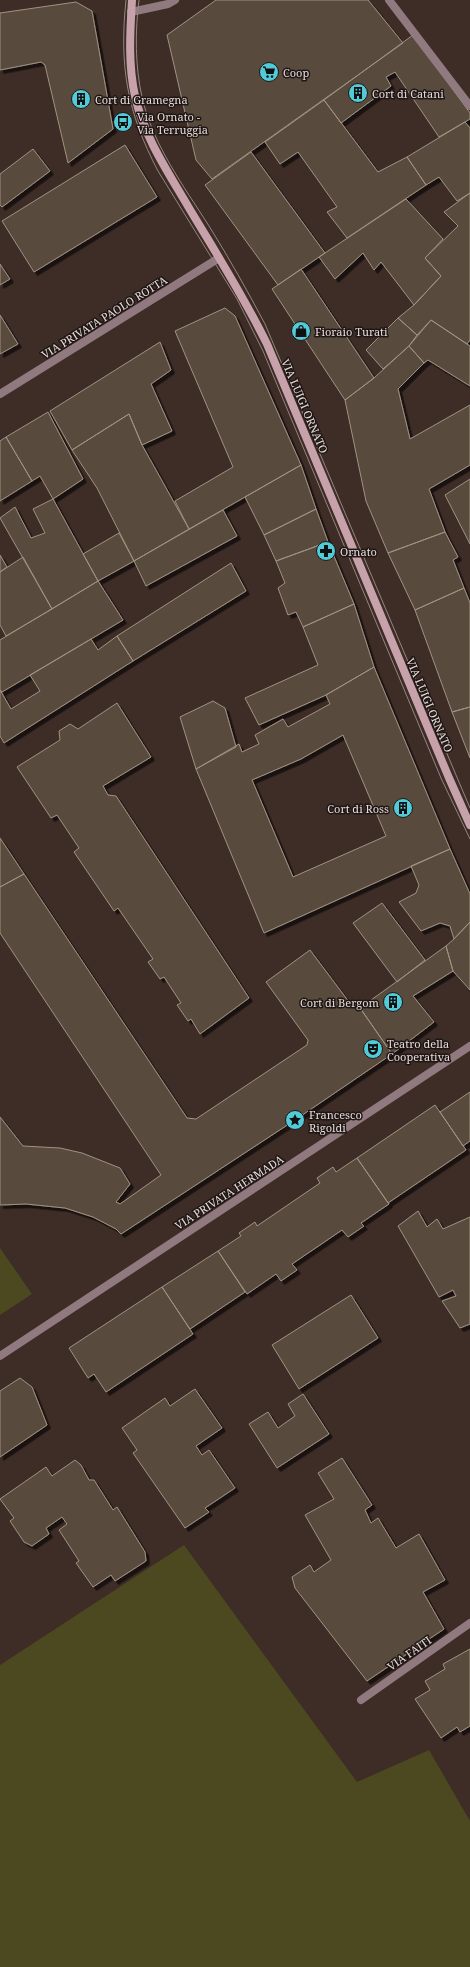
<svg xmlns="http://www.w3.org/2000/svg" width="470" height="1967" viewBox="0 0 470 1967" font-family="'Noto Serif',serif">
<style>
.green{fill:#4c481f}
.building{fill:#584b3d;stroke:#a09282;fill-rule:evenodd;filter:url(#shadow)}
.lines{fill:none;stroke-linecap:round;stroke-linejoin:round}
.service{stroke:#917a7f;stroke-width:8}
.minor{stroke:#917a7f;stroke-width:8}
.secondary{stroke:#c7a2ab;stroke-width:8}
.tram{stroke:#958682;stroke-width:1}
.labels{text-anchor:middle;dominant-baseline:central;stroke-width:3;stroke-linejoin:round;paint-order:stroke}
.poi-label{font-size:11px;fill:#e7dbd8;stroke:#1f1715;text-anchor:start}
.street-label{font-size:11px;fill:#e7dbd8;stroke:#1f1715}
</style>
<defs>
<filter id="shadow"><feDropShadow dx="3.5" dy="3.5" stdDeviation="0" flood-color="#0009"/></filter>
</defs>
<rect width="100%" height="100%" fill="#3e2c27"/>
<path class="green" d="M0 1248 32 1294 0 1315Z
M184 1545 357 1782 429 1750 470 1821V1967H0V1665Z"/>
<path class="building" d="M216 0H368L403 43 212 179 196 160 167 35Z
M76 2 92 11 113 129 68 163 45 65 41 62 0 70V13Z
M413 35 470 113V119L439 137 395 72 386 77 391 86 341 123 324 100Z
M324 100 378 172 407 157 426 185 347 238 327 212 337 207 298 152 280 164 265 142Z
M465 122 470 128V193L457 201 439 177 426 185 407 157Z
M125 145 157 197 34 272 2 221Z
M33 149 50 171 2 207 0 205V174Z
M251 152 325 253 278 285 205 185Z
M470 193V340L467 344 431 320 417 335 398 318 414 305 441 276 425 258 458 226 444 212Z
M406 199 443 239 425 258 441 276 414 305 381 262 374 270 363 253 335 279 319 257Z
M0 264 10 279 0 285Z
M301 269 374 378 345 400 272 289Z
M225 308 235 316 301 465 189 529 175 501 233 467 175 331Z
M0 315 18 344 0 354Z
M398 318 417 335 409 346 383 369 366 350Z
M431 320 470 346V386L428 360 424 363 409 346Z
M160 342 171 370 151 384 172 431 142 445 129 414 72 450 50 411Z
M409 346 424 363 398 389 410 439 470 405V465L429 489 445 532 388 553 366 501 345 400 374 378Z
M48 412 83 479 53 499 40 476 32 481 6 437Z
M129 414 142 445 189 529 134 561 97 488 72 450Z
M6 437 32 481 0 501V441Z
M301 465 316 509 264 535 245 497Z
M470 479V544L445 495Z
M53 499 98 581 52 609 0 518 15 507 31 538 45 533 33 509Z
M316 509 328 542 276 561 264 535Z
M223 510 237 536 146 586 134 561Z
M445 532 458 557 453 560 464 588 415 610 388 553Z
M119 533 134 561 98 581 83 554Z
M328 542 354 604 303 627 296 612 288 615 278 588 285 583 276 561Z
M0 555 7 567 0 572Z
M23 557 52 609 6 636 0 625V572Z
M231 563 246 591 133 661 117 636Z
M98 581 123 620 2 692 0 690V640Z
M464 588 470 603V707L452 712 415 610Z
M354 604 374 667 326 695 259 725 245 698 318 665 303 627Z
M117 636 133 661 4 743 0 736V690L11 709 40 691 30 675 91 639 98 650Z
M374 667 450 849 264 933 196 769 239 744 242 752 259 744 255 735 283 719 288 727 330 704 326 695ZM343 735 386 836 293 877 252 780 301 759Z
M213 701 225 708 236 747 196 769 180 717Z
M117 703 151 757 103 786 108 795 116 796 249 998 200 1034 191 1019 188 1021 177 1005 181 1003 164 977 160 979 148 962 153 959 118 908 114 911 74 852 79 848 57 815 51 818 17 767 60 740 59 731 70 724 78 729Z
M470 707V758L452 712Z
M0 838 24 874 0 887Z
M450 849 470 894V922L454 939 450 926 440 923 421 931 399 902 416 893 419 885 411 866Z
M24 874 187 1118 196 1119 307 1045 308 1040 266 982 310 950 349 1002H356L392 1054 295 1120 121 1234 116 1229 93 1217 65 1208 26 1204 0 1205V1117L23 1146 60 1148 82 1153 120 1168 130 1184 116 1202 120 1204 161 1175 0 933V887Z
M382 903 425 960 397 982 353 923Z
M470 922V990L453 971 446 946 454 939Z
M446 946 453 971 413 996 434 1022 392 1054 360 1008Z
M470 1092V1141L463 1146 440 1112Z
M435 1105 466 1150 388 1203 357 1158Z
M357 1158 389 1204 361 1223 364 1226 348 1237 342 1230 292 1264 297 1270 281 1281 276 1274 247 1294 218 1251 241 1236 239 1233 255 1222 257 1226 320 1183 317 1178 333 1167 336 1172Z
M418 1211 427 1227 437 1219 443 1229 470 1217V1324L460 1328 442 1301 456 1296 453 1290 439 1297 398 1226Z
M218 1251 245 1292 190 1329 162 1287Z
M162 1287 193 1334 106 1392 94 1374 88 1378 69 1348Z
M351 1295 378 1338 299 1389 272 1345Z
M20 1378 32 1387 47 1425 0 1457V1391Z
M195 1389 222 1428 196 1446 202 1455 209 1450 235 1488 205 1508 209 1512 185 1528 133 1453 137 1450 122 1428 165 1398 170 1406Z
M303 1394 329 1434 277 1468 249 1424 268 1412 278 1428 295 1416 288 1404Z
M342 1458 372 1505 365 1510 371 1523 378 1518 396 1548 419 1534 445 1580 423 1592 444 1629 367 1681 295 1588 292 1577 310 1565 314 1572 331 1560 305 1515 334 1499 318 1473Z
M75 1460 81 1465 89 1480H94L113 1510 117 1507 145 1552 146 1561 115 1581 111 1575 93 1587 76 1563 79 1561 59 1530 67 1524 62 1517 46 1528 49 1534 32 1546 24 1542 10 1521 14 1518 0 1499 46 1467 52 1476Z
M470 1649V1726L460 1732 457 1727 441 1738 415 1699 430 1690 425 1681 445 1669 443 1664Z"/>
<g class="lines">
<path class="service" d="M131 12 168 4 175 0"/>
<path class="minor" d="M389 0 470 106
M0 394 219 258
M0 1356 470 1046
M361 1700 470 1623"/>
<path class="secondary" d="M132 0C130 32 128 65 135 96 144 137 168 172 189 208 216 253 244 297 267 344L449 778 470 825"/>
<path class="tram" d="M126 0C119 66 127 112 158 171L237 299 263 351 441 778 470 839
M139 0C135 31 135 66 142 97 153 145 183 185 209 226 229 258 247 290 265 324L470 808"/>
</g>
<defs>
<g id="supermarket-disc" transform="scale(1)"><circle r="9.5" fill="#52cbd9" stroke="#1f1715"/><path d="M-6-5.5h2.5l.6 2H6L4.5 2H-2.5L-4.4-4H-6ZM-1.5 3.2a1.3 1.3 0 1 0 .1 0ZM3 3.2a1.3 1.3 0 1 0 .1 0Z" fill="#111"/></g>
<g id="building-disc" transform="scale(1)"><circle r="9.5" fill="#52cbd9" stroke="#1f1715"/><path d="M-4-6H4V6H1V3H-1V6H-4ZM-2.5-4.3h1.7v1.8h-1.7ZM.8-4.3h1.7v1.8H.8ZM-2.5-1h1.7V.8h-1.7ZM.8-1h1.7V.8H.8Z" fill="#111"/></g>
<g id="bus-disc" transform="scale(1)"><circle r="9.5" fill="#52cbd9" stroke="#1f1715"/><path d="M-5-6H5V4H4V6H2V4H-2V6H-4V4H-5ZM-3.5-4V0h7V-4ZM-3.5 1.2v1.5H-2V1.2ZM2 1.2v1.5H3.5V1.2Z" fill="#111"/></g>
<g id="shop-disc" transform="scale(1)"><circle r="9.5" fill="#52cbd9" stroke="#1f1715"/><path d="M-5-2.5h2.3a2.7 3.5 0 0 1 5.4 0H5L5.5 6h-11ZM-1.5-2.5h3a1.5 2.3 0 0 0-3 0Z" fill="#111"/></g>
<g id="pharmacy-disc" transform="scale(1)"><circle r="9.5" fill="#52cbd9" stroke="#1f1715"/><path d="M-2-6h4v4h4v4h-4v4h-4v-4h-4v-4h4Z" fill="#111"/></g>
<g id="theatre-disc" transform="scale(1)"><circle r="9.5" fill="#52cbd9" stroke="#1f1715"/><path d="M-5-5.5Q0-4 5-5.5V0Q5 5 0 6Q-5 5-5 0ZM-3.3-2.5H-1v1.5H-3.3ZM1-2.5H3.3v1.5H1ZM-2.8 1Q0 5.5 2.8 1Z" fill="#111"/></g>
<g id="sight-disc" transform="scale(1)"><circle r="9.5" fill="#52cbd9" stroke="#1f1715"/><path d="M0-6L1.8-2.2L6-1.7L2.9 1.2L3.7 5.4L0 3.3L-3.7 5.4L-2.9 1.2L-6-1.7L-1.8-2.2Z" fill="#111"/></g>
</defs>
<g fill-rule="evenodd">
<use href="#supermarket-disc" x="269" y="72"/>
<use href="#building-disc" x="358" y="93"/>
<use href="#building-disc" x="81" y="99"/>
<use href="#bus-disc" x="123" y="122"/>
<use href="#shop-disc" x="301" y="331"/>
<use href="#pharmacy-disc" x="326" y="551"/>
<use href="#building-disc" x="403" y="808"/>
<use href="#building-disc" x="393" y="1002"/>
<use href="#theatre-disc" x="373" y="1049"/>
<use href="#sight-disc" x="295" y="1120"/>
</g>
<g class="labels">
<g class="poi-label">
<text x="283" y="72">Coop</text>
<text x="372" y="93">Cort di Catani</text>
<text x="95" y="99">Cort di Gramegna</text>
<text x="137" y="116">Via Ornato -<tspan x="137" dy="13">Via Terruggia</tspan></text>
<text x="315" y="331">Fioraio Turati</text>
<text x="340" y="551">Ornato</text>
<text x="389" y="808" text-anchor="end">Cort di Ross</text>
<text x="379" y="1002" text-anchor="end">Cort di Bergom</text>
<text x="387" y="1043">Teatro della<tspan x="387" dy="13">Cooperativa</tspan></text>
<text x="309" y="1114">Francesco<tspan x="309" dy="13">Rigoldi</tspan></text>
</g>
<g class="street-label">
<text transform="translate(104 317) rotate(-32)">VIA PRIVATA PAOLO ROTTA</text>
<text transform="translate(305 406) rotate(67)">VIA LUIGI ORNATO</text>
<text transform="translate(430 705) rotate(67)">VIA LUIGI ORNATO</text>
<text transform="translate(229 1192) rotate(-33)">VIA PRIVATA HERMADA</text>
<text transform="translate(409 1653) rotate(-35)">VIA FAITI</text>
</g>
</g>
</svg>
